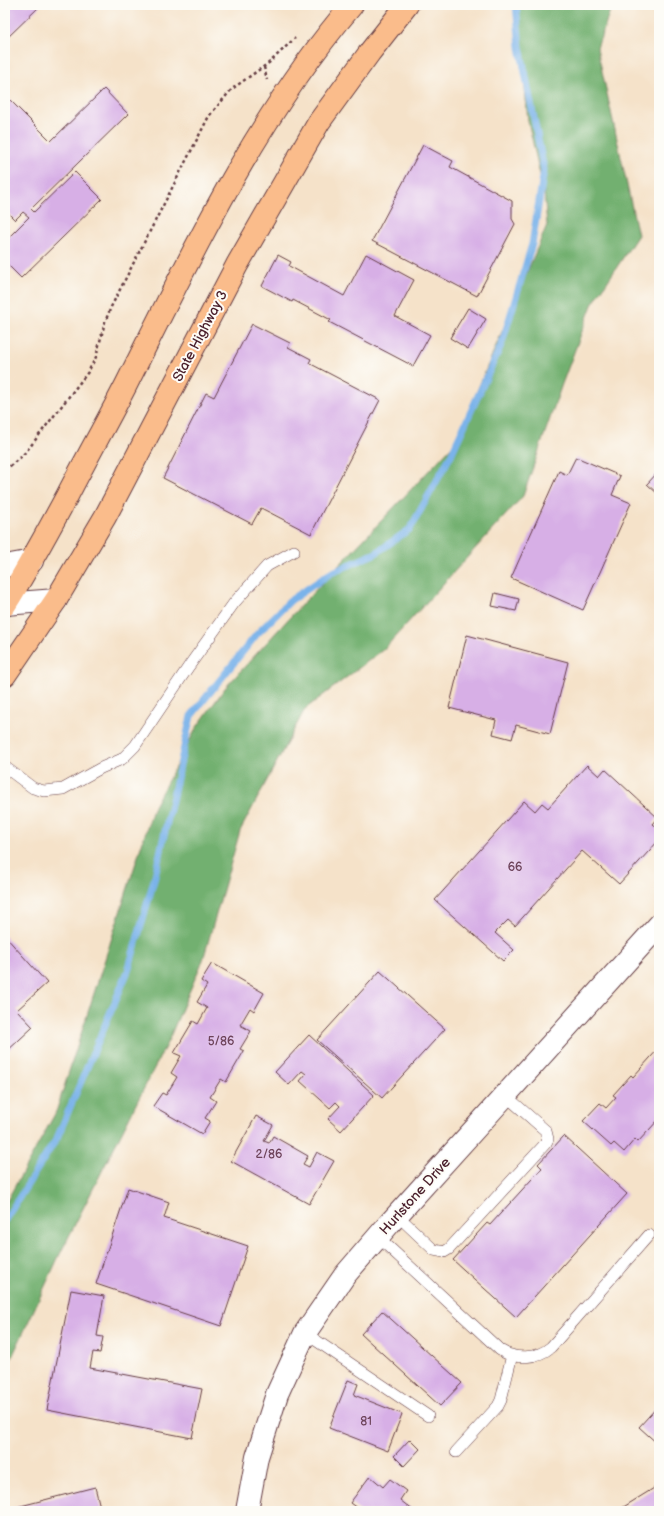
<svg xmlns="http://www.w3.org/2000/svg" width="664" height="1516" viewBox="0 0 664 1516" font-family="'Balsamiq Sans',sans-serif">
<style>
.forest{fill:#72b06f;stroke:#5e684d}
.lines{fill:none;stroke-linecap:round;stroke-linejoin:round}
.stream{stroke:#7ab3ea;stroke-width:7}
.building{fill:#d7afe6}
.lane-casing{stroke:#643c43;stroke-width:12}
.street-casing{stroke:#643c43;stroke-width:24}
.highway-casing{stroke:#643c43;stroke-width:24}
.path{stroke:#643c43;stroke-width:2.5;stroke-dasharray:3 3;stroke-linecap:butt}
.lane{stroke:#fff;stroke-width:11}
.street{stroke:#fff;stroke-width:22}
.highway{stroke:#fabc8b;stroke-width:22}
.labels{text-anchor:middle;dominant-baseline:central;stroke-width:4;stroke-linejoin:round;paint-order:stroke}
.number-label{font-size:12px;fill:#6d435a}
.street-label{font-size:14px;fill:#4a1f2b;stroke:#fdfcf7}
</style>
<rect width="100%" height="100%" fill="#fdfcf7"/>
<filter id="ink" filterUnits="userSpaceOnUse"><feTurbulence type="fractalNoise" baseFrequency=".025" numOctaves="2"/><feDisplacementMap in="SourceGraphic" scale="8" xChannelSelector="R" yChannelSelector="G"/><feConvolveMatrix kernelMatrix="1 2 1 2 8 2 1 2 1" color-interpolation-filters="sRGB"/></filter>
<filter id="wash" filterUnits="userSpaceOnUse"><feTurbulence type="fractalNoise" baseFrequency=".012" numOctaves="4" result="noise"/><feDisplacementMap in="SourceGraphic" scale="16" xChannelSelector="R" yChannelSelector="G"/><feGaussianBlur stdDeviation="0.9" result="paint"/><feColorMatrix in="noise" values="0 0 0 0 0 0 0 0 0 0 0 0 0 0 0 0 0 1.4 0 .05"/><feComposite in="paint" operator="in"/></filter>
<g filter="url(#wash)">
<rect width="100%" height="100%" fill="#f5e2c9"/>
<path class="forest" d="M517 5H612L597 48 638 235 592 305 562 384 523 496 384 649 305 709 240 831 203 960 169 1039 60 1254 5 1372V1204L56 1112 154 806 197 727 225 688 292 615 455 443 547 225 544 192 528 121Z"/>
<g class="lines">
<path class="stream" d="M5 1220 57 1138 128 971 154 880 191 716 257 634 291 600 331 573 376 553 410 529 451 455 502 343 532 244 544 170 520 47 516 5"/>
</g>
<g id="blocks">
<path class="building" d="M5 5H41L5 40Z
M104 89 128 114 31 209 34 212 75 172 102 199 21 278 5 262V241L29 217 23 212 15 220 5 210V95L51 141Z
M423 145 453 161 450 167 512 201V219L515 224 477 296 372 241Z
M366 254 414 280 395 316 430 335 413 366 329 322 331 320 293 300 292 302 262 286 278 255 291 262 289 266 344 296Z
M468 308 486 319 468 349 450 338Z
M252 324 290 343 288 347 311 359 309 363 380 400 311 534 261 508 252 524 163 478 206 393 214 397Z
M576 457 620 476 612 495 631 503 583 610 511 578 559 471 567 475Z
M659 471V495L647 484Z
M495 593 519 599 516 611 492 606Z
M467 635 568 662 550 734 516 725 512 739 493 734 496 720 449 708Z
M587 765 599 776 605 769 658 818 653 824 659 829V840L619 884 582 851 515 926 508 920 495 933 514 950 503 961 435 900 524 801 535 811 542 803 548 808Z
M5 936 47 983 17 1010 33 1027 5 1053Z
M212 963 264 993 254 1011 250 1008 240 1025 251 1031 240 1049 244 1051 226 1082 221 1079 210 1097 216 1101 205 1118 210 1121 202 1134 153 1106 162 1093 166 1095 177 1077 171 1073 181 1056 174 1053 193 1021 198 1024 207 1008 197 1002 207 985 201 981Z
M380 971 445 1029 382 1098 317 1040Z
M309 1035 374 1095 341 1131 328 1119 340 1106 336 1102 330 1108 300 1081 306 1074 302 1071 289 1085 275 1072Z
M659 1048V1119L638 1142 635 1139 624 1152 614 1143 611 1146 583 1121 600 1103 606 1108 616 1097 613 1095 631 1075 633 1077Z
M256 1116 273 1125 264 1141 269 1143 273 1136 308 1156 303 1164 309 1167 317 1152 334 1161 309 1204 231 1161Z
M564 1136 627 1194 516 1317 453 1260 487 1223 490 1225 542 1168 538 1164Z
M128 1188 169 1202 164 1218 248 1246 221 1326 96 1284Z
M71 1290 104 1296 97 1336 103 1337 100 1353 93 1352 90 1368 202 1389 192 1438 47 1410Z
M382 1311 462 1383 440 1406 361 1334Z
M348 1380 358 1384 354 1395 402 1414 388 1451 329 1428Z
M659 1405V1445L639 1427Z
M410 1439 420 1449 404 1466 394 1456Z
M370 1476 383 1487 390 1479 406 1491 400 1500 414 1511H361L350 1503Z
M659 1485V1511H617Z
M95 1487 101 1511H5V1510Z"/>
</g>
</g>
<g filter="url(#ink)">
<use href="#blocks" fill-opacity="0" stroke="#643c43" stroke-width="1"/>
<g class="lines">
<g class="lane-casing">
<path id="lane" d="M5 767 33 788 44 791 63 789 101 768 122 759 135 746 189 666 234 603 267 566 294 551
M397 1215 434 1250 444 1252 449 1249 546 1143 548 1139 546 1131 505 1095
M378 1237 500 1350C515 1360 537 1359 551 1347L649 1235
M305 1333 428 1416
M456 1452 498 1406 501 1400 512 1355"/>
</g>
<g class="street-casing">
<path id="street" d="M5 566 32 561
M5 604 56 600
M247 1511 257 1457 277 1394 305 1333 345 1275 389 1224 659 925"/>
</g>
<g class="highway-casing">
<path id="highway" d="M5 605C27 570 47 533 67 496 86 459 107 422 126 385 191 255 257 116 352 5
M5 675 56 600 105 517 237 265 319 122 370 52 407 5"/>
</g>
<path class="path" d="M264 67 267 80
M5 470 21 457 29 448 88 372 96 357 105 322 111 307 209 116 232 89 270 62 295 38"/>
<use href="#lane" class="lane"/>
<use href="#street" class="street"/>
<use href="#highway" class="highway"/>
</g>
</g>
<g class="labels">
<g class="number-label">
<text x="515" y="867">66</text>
<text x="221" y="1041">5/86</text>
<text x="269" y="1154">2/86</text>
<text x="366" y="1421">81</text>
</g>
<g class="street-label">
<text transform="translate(200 336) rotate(-62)">State Highway 3</text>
<text transform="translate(415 1196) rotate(-48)">Hurlstone Drive</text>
</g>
</g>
<rect width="664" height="1516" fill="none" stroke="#fdfcf7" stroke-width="20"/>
</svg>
